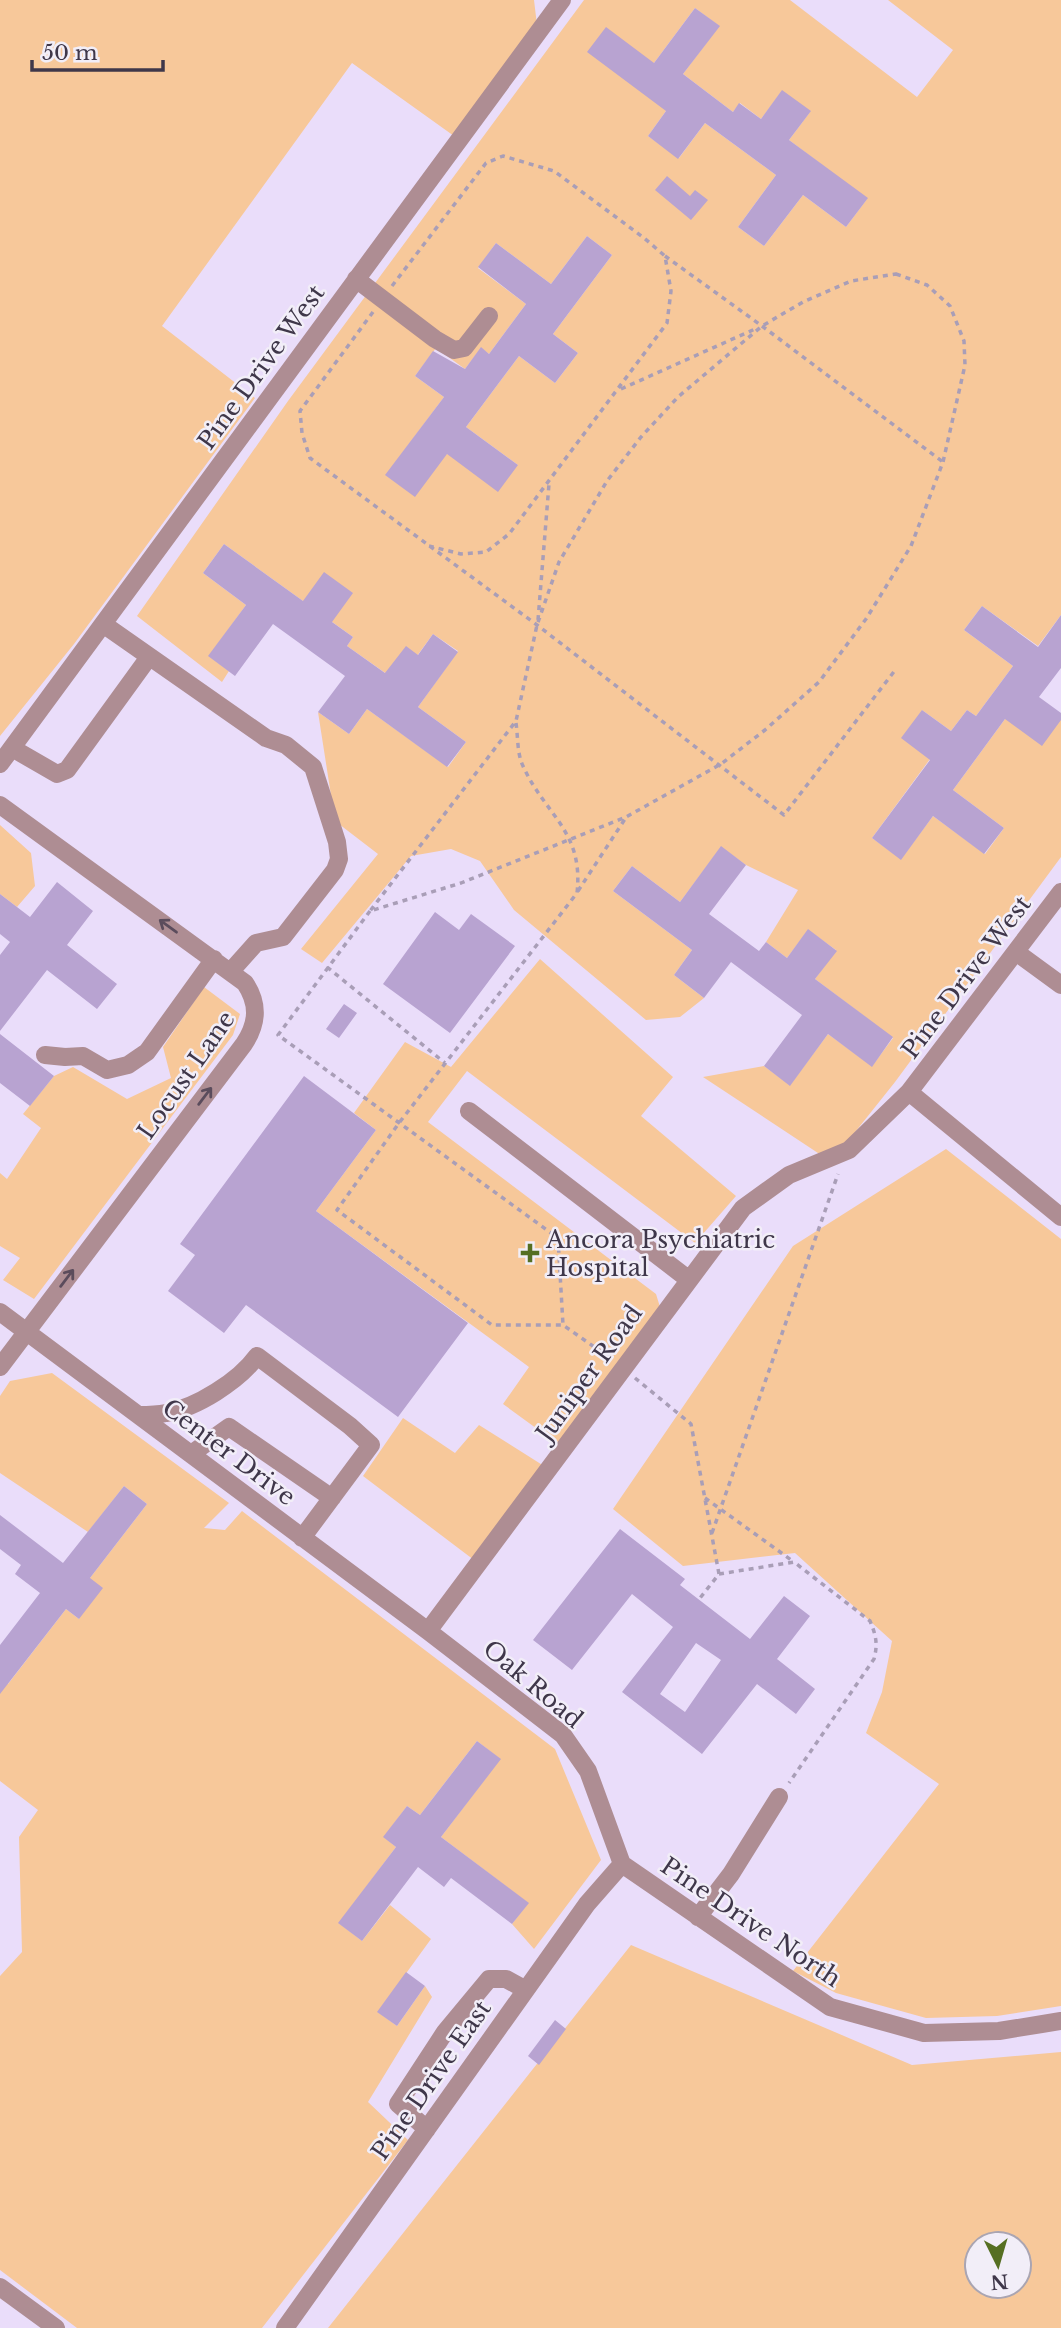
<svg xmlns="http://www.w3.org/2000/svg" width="1061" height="2328" viewBox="0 0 1061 2328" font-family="'Libre Baskerville',serif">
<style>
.green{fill:#f7c89a;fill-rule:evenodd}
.building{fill:#b8a3d1;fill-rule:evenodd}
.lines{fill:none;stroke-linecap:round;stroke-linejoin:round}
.path{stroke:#a99eb7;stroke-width:3.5;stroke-dasharray:5 5;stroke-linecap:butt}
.minor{stroke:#ae8d93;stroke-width:18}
.oneway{stroke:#5b4c5c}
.poi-dot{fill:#566f22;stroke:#f2eef8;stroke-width:2.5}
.labels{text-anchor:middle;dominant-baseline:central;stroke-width:5;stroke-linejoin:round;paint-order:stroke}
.street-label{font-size:24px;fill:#3f374a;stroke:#f2eef8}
.poi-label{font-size:24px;fill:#3f374a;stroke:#f2eef8;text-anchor:start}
</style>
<rect width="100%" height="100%" fill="#eaddfa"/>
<path class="green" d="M0 0H534L537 25 454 136 352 63 162 326 255 398 74 644 0 736Z
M584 0H790L917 97 953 50 888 0H1061V615L1038 646 982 606 964 630 1013 666 976 716 967 710 951 731 922 710 930 759 872 838 901 859 933 816 985 854 1004 828 953 790 1005 719 1061 720V857L895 1082 848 1141 821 1155 703 1077 764 1066 790 1085 828 1034 872 1066 893 1038 815 979 836 950 808 930 787 958 766 942 798 890 746 865 721 847 680 902 632 866 613 891 692 950 674 975 704 998 680 1017 646 1020 514 910 480 861 451 849 411 856 322 963 301 949 378 854 335 821 318 712 349 734 367 709 448 767 466 742 418 707 458 651 433 634 398 682 347 646 353 637 224 544 203 573 246 605 209 656 229 671 222 682 137 616 288 401ZM695 8 719 26 683 74 733 112 740 103 761 119 782 91 810 112 789 140 867 199 846 227 803 195 764 246 738 227 776 175 705 123 679 158 648 136 666 111 654 63ZM587 236 612 255 553 334 578 353 555 383 519 356 466 427 518 465 447 454 386 475 444 397 415 376 436 348 465 369 481 348 489 354 526 304 478 268 496 243 551 284Z
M0 825 31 853 35 886 17 907 0 894Z
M540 959 673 1077 641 1116 736 1196 695 1243 467 1071 428 1122 656 1294 660 1307 562 1447 503 1404 529 1367 316 1211 376 1130 354 1113 405 1042 451 1067Z
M204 987 240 1014 233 1035 34 1299 3 1280 20 1258 0 1246V1173L7 1179 41 1128 23 1114 54 1076 73 1067 127 1099 171 1078 163 1047Z
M946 1149 1061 1239V2006L997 2016 926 2018 836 1993 793 1971 939 1784 866 1733 882 1692 892 1641 795 1553 683 1566 613 1509 793 1246Z
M52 1373 229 1503 204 1528 225 1530 242 1511 555 1749 601 1860 534 1949 512 1924 528 1903 441 1837 500 1759 477 1741 420 1815 407 1806 384 1837 396 1847 339 1923 362 1941 390 1905 431 1939 378 2012 397 2026 425 1986 432 1997 368 2102 408 2140 262 2328H77L0 2270V1976L22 1952 19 1837 38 1810 0 1781V1679L8 1684 66 1609 79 1619 90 1578 147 1504 124 1486 88 1532 0 1473V1396L10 1381Z
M403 1418 455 1453 479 1425 544 1466 474 1560 363 1476Z
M631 1945 912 2065 1061 2052V2328H328ZM977 2244H1019V2286H977Z"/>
<path class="building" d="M695 8 720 26 683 74 733 112 739 103 761 119 782 90 811 111 789 140 868 198 846 227 803 195 764 246 738 227 776 175 705 123 678 159 648 136 666 111 587 52 606 27 654 63Z
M667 176 690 196 695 190 708 200 691 220 655 190Z
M587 236 612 255 553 334 578 353 555 383 519 356 466 427 518 465 498 492 447 454 415 497 385 475 444 397 415 376 433 351 465 369 481 347 489 354 526 304 478 267 496 243 551 284Z
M224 544 303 601 324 572 353 593 332 622 353 637 347 646 385 673 406 646 418 655 433 634 458 652 418 707 466 742 447 767 367 709 349 734 318 712 345 676 273 624 235 676 208 656 246 605 203 573Z
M982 606 1038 647 1061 615V668L1039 697 1061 713V720L1042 746 1005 719 953 790 1004 828 984 854 933 816 901 860 872 838 930 760 901 738 922 710 951 731 967 710 976 716 1013 666 964 630Z
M721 846 746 865 709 914 759 951 766 942 787 958 808 929 837 951 815 979 893 1037 872 1067 828 1034 790 1086 764 1066 802 1015 731 962 704 998 674 975 692 950 613 891 632 866 680 902Z
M57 882 93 911 67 945 117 984 97 1009 47 970 0 1031V955L10 942 0 934V894L30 917Z
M435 912 459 930 471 914 515 946 450 1033 383 984Z
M344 1004 357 1013 339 1038 326 1029Z
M0 1034 54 1076 30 1106 0 1083Z
M304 1076 376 1130 316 1211 468 1323 398 1417 246 1305 224 1333 168 1291 195 1255 180 1244Z
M124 1486 147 1504 90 1578 103 1588 79 1619 66 1609 0 1694V1645L40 1593 15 1574 21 1565 0 1549V1515L63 1563Z
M620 1529 685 1579 680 1585 750 1639 784 1596 810 1616 777 1659 815 1689 796 1714 757 1684 702 1754 622 1692 673 1627 632 1594 572 1670 533 1640ZM696 1643 721 1660 685 1712 660 1694Z
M477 1741 501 1759 441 1837 529 1903 512 1924 451 1878 444 1887 418 1867 362 1941 338 1923 396 1847 383 1837 407 1806 420 1815Z
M406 1972 425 1986 397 2026 377 2012Z
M555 2020 566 2029 539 2065 528 2056Z"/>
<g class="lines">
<path class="path" d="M665 256 762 326
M896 274 927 285 950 306 964 341 965 365 943 462 911 546 866 619 819 682 765 730 721 764 626 817 461 883 370 911 516 721 537 625 559 562 607 481 641 437 678 397 762 326 803 302 851 281Z
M392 286 486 163 503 156 554 171 644 238 665 256 671 291 667 323 509 534 486 552 461 554 429 546
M373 312 300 411 302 433 310 458 537 625 784 815 896 669
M762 326 943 462
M621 389 755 329
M538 620 549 484
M516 723C518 736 517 754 523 766 545 815 584 831 577 893L399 1123 337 1210 492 1325H563L610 1358
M578 891 625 819
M370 911 278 1035 558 1238 563 1325
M327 967 445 1063
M635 1378 691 1424 719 1574 700 1598
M705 1498 794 1562
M712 1533 838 1174
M719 1574 794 1562 870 1621C876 1635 878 1644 874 1659L789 1783"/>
<path class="minor" d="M356 279 435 339 454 350 464 348 489 316
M103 624 266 738 286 745 313 767 337 842 339 859 335 870 283 937 256 943 231 971
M12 748 57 774 67 770 149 657
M0 764 562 0
M0 805 245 983C259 1004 258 1023 244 1044L0 1367
M1016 952 1061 985
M45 1055 65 1057 83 1056 107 1070 128 1065 147 1052 214 959
M909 1092 1061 1217
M469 1111 688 1279
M0 1312 428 1631 563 1735 588 1771 622 1864
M138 1415C147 1415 157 1415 166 1413 196 1408 239 1381 257 1356L350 1426 371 1445 302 1538
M191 1454 229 1427 332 1498
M428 1631 743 1208 789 1175 849 1150 909 1092 1061 892
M622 1864 830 2007 924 2033 999 2031 1061 2021
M698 1917 731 1874 779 1797
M427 2129 398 2104 445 2032 489 1979H506L526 1990
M0 2287 56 2328
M285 2328 587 1904 622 1864"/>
</g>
<defs><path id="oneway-shaft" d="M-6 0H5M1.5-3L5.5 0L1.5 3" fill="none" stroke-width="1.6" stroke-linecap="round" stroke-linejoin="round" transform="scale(1.75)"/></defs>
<g class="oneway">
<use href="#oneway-shaft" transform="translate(168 926) rotate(-144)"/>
<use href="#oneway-shaft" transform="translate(205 1096) rotate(-53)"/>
<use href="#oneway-shaft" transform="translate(67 1278) rotate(-53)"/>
</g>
<path class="poi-dot" d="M526.5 1242.5h7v7h7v7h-7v7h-7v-7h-7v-7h7z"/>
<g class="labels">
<g class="street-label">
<text transform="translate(261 367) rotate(-54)">Pine Drive West</text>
<text transform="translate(966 977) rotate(-53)">Pine Drive West</text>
<text transform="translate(186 1075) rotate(-55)">Locust Lane</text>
<text transform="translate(589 1373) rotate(-54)">Juniper Road</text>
<text transform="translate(229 1452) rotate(37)">Center Drive</text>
<text transform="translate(533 1684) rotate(40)">Oak Road</text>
<text transform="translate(751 1922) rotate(34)">Pine Drive North</text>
<text transform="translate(431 2080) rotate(-55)">Pine Drive East</text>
</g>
<g class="poi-label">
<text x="546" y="1239">Ancora Psychiatric<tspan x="546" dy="28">Hospital</tspan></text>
</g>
</g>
<g transform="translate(998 2265) rotate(175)"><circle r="33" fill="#f2eef8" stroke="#aaa5b2" stroke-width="2"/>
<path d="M0-5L12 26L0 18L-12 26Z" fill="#566f22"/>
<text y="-10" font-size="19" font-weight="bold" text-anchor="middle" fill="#3f374a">N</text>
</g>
<path d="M32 60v10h131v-10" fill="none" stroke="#3f374a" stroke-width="3.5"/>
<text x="42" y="60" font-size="21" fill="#3f374a" stroke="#f2eef8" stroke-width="5" paint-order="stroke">50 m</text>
</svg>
